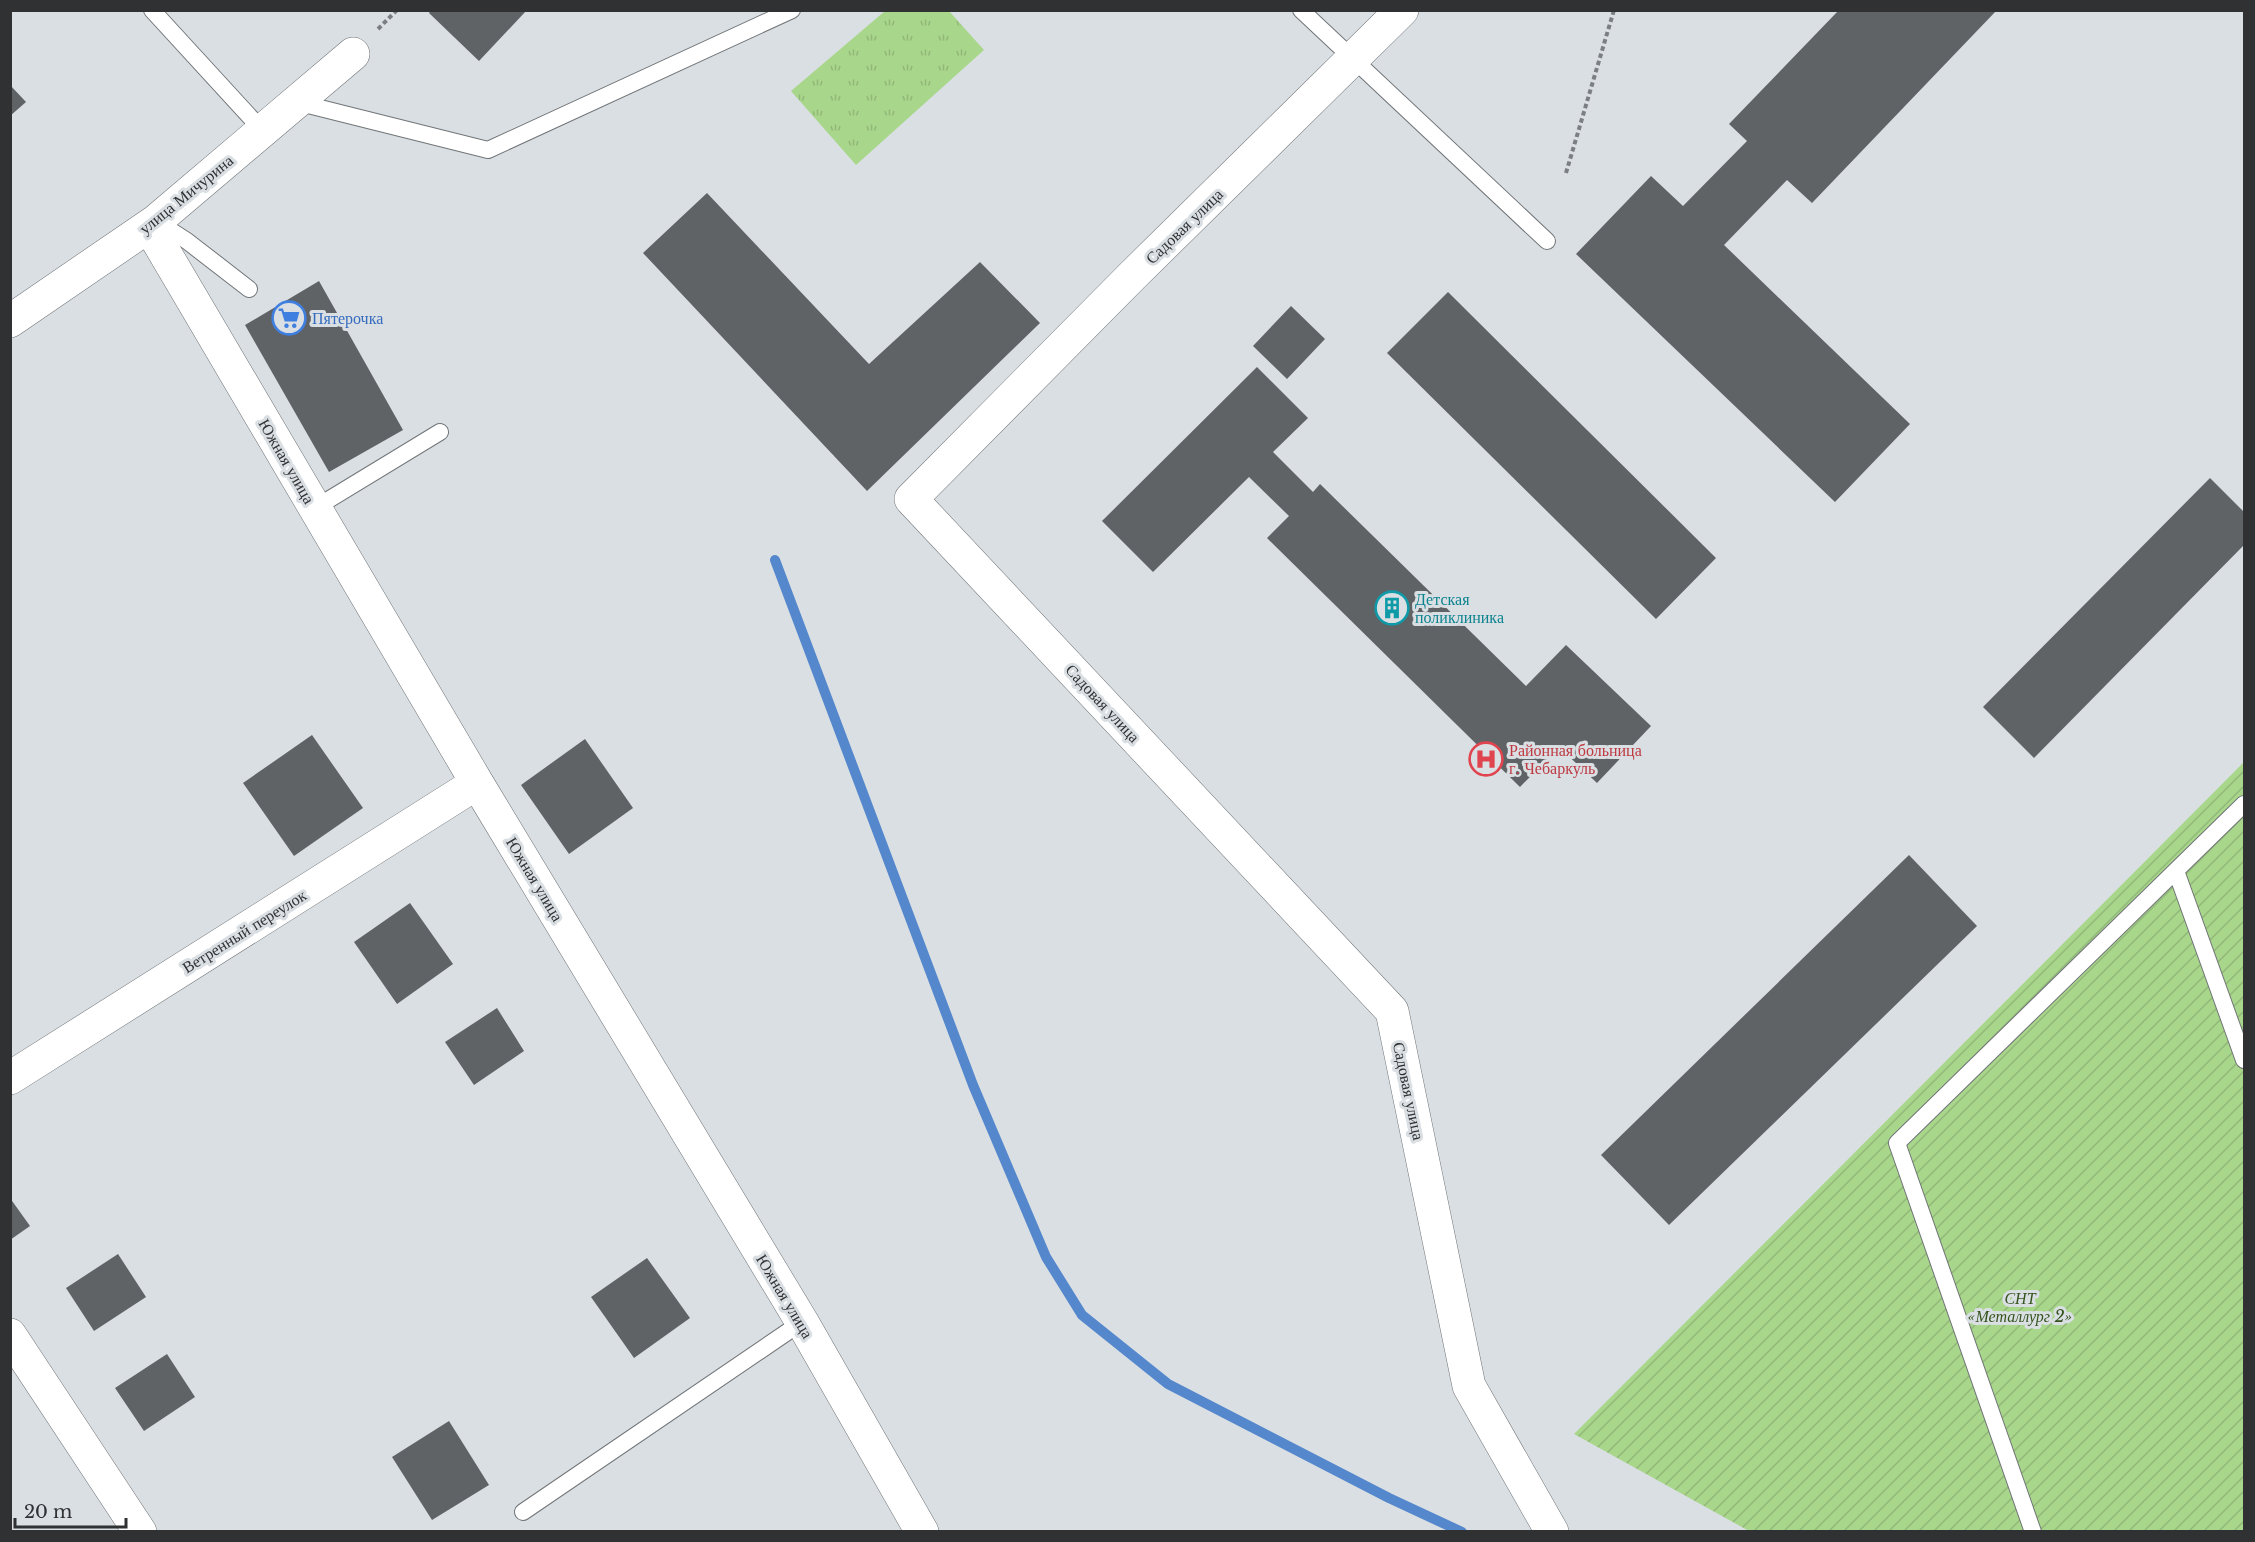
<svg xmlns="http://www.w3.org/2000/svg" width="2255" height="1542" viewBox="0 0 2255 1542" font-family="'Libre Baskerville',serif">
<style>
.grass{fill:url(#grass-tufts)}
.garden{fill:url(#garden-furrows)}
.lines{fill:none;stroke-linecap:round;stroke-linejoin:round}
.stream{stroke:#5487cc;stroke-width:10}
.building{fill:#5f6366}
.lane-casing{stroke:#717578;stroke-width:18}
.street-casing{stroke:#717578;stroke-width:34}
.path{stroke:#7c7f82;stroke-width:4;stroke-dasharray:4.5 3;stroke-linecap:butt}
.lane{stroke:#fff;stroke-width:16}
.street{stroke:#fff;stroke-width:33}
.labels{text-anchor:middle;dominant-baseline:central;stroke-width:6;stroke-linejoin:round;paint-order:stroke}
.street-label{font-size:16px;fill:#2f3132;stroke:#dadfe3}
.shop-label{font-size:16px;fill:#366cbe;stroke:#dadfe3;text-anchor:start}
.culture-label{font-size:16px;fill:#0d838f;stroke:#dadfe3;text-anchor:start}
.health-label{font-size:16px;fill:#be3a42;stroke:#dadfe3;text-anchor:start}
.park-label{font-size:16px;font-style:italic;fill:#35541d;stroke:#dadfe3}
</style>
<defs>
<pattern id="grass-tufts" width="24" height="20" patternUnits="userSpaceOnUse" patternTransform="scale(1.5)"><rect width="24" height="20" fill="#a8d68a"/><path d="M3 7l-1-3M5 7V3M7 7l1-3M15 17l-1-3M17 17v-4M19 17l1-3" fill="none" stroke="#91b878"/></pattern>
<pattern id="garden-furrows" width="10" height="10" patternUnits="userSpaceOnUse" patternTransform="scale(1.5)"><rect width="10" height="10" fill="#a8d68a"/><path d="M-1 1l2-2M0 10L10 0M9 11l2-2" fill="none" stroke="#91b878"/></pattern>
</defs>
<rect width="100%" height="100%" fill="#dadfe3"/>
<path class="grass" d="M885 11H949L984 50 856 165 791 91Z"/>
<path class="garden" d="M2244 762V1531H1749L1574 1434Z"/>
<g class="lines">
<path class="stream" d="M775 560 973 1085 1046 1257 1082 1315 1168 1384 1389 1498 1462 1532"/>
</g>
<path class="building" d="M431 10H527L479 61 429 13Z
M1839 10H1997L1812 203 1787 180 1724 245 1910 424 1835 502 1576 254 1651 176 1683 206 1747 141 1729 124Z
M10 85 26 102 10 116Z
M707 193 869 364 980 262 1040 323 867 491 643 253Z
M319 281 403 430 329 472 245 325Z
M1448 292 1716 558 1656 619 1387 353Z
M1291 306 1325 339 1287 379 1253 346Z
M1257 367 1308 418 1273 452 1313 492 1320 484 1526 686 1566 645 1651 726 1597 783 1559 747 1520 787 1267 538 1289 516 1249 477 1153 572 1102 521Z
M2210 478 2244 512V545L2034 758 1983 707Z
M312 735 363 808 294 856 243 783Z
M585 739 633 808 569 854 521 785Z
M1909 855 1977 926 1669 1225 1601 1155Z
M410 903 453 964 397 1004 354 942Z
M497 1008 524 1051 474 1085 445 1042Z
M10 1198 30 1226 10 1240Z
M118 1254 146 1297 94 1331 66 1288Z
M647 1258 690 1318 634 1358 591 1297Z
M167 1354 195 1397 144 1431 115 1388Z
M449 1421 489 1485 432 1520 392 1457Z"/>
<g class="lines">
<g class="lane-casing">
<path id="lane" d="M152 10 262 130
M1301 10 1547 241
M296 102 488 150 792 10
M156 221 187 241 249 289
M315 508 440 432
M2176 871 2244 1060
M523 1512 802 1322
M2033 1532 1897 1143 2244 804"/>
</g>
<g class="street-casing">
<path id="street" d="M1402 10 1132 276 911 499 1392 1011 1469 1386 1552 1532
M149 226 477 783 802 1322 922 1532
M10 321 156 221 353 54
M10 1078 477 783
M10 1335 140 1532"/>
</g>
<path class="path" d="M378 29 397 10
M1566 173 1614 10"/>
<use href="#lane" class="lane"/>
<use href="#street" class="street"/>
</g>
<defs>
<g id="supermarket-ring" transform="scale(1.725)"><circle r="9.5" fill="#dadfe3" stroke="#3f7fe0" stroke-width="1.5"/><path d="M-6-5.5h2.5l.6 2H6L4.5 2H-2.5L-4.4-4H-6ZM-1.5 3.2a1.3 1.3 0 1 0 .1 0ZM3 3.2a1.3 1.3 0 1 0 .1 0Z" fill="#3f7fe0"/></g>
<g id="building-ring" transform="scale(1.725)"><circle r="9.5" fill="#dadfe3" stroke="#0f9aa8" stroke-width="1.5"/><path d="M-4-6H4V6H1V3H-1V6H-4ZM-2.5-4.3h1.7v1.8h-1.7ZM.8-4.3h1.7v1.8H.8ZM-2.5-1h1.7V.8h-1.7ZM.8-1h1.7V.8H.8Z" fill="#0f9aa8"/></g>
<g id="hospital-ring" transform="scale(1.725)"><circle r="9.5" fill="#dadfe3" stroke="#e0444e" stroke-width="1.5"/><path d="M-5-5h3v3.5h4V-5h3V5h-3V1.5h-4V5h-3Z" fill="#e0444e"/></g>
</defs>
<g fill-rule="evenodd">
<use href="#supermarket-ring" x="289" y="318"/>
<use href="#building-ring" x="1392" y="608"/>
<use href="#hospital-ring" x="1486" y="759"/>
</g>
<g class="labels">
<g class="street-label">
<text transform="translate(186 194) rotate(-39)">улица Мичурина</text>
<text transform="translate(1184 226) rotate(-44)">Садовая улица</text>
<text transform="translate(287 461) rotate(60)">Южная улица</text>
<text transform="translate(1103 703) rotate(47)">Садовая улица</text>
<text transform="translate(535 879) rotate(59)">Южная улица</text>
<text transform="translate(244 931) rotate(-32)">Ветренный переулок</text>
<text transform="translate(1409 1091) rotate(78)">Садовая улица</text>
<text transform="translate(785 1296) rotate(59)">Южная улица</text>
</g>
<g class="shop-label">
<text x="312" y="318">Пятерочка</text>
</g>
<g class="culture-label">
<text x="1415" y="599">Детская<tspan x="1415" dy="18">поликлиника</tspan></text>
</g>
<g class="health-label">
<text x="1509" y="750">Районная больница<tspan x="1509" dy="18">г. Чебаркуль</tspan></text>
</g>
<g class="park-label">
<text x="2020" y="1298">СНТ<tspan x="2020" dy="18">«Металлург 2»</tspan></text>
</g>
</g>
<rect width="2255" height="1542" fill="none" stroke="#2f3132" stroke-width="24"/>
<path d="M15 1518v9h111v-9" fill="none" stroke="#2f3132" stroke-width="3"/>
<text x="24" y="1518" font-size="18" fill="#2f3132" stroke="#dadfe3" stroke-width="4.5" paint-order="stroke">20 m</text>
</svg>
